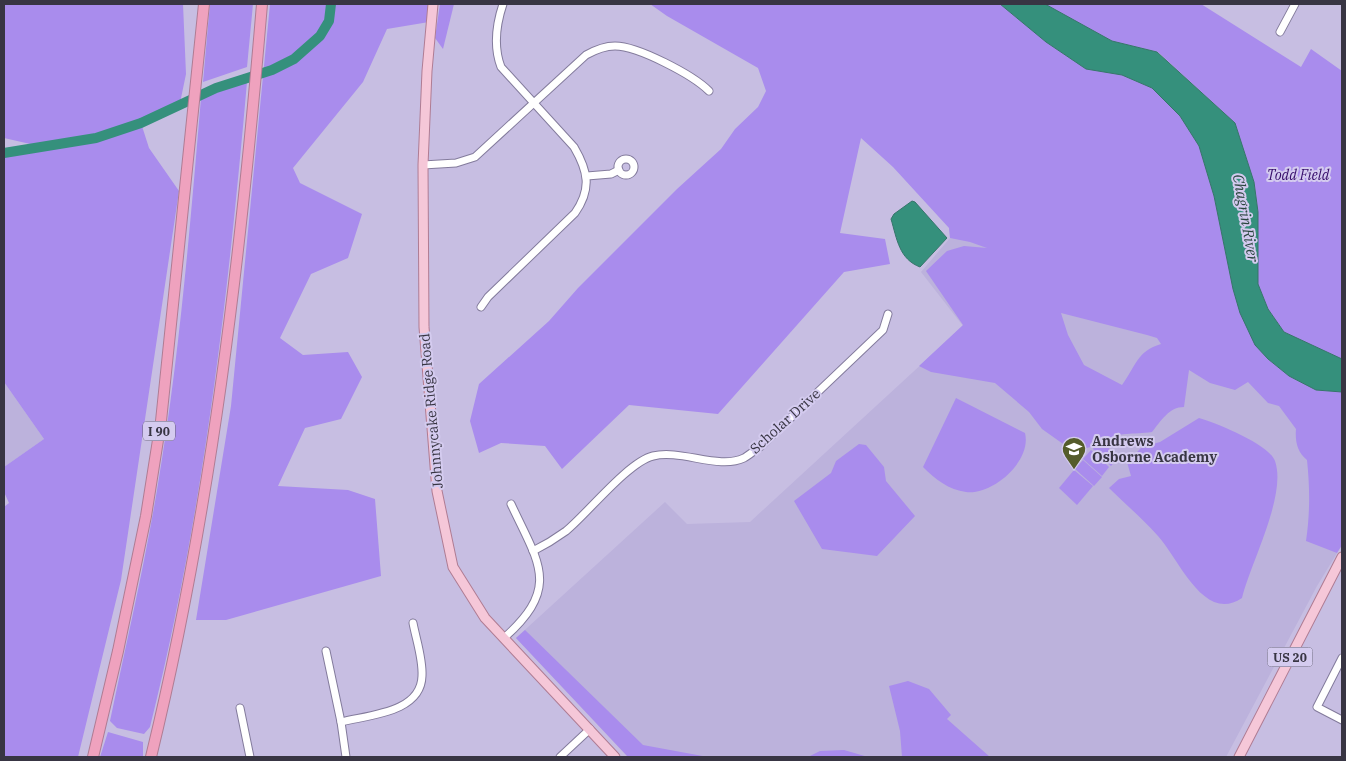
<svg xmlns="http://www.w3.org/2000/svg" width="1346" height="761" viewBox="0 0 1346 761" font-family="'IBM Plex Serif',serif">
<rect width="100%" height="100%" fill="#c7bee2"/>
<g fill="#bcb2dc">
<path d="M948 216 1051 247 1342 439V545L1317 586 1226 757H628L516 638 665 502 687 524 750 522 963 326 921 272 950 238Z"/>
<path d="M4 382 44 439 4 467Z"/>
</g>
<g fill="#a98ced" fill-rule="evenodd">
<path d="M4 4H183L186 74 180 103 141 123 149 148 179 191 121 580 78 757H4V507L9 503 4 492V467L44 439 4 382V153L39 146 4 138Z"/>
<path d="M210 4H253L247 67 203 82Z"/>
<path d="M270 4H429V22L387 29 363 82 293 168 300 183 362 214 348 258 311 274 280 338 303 355 348 352 362 377 341 419 305 428 278 486 348 490 375 499 381 576 226 620H196L231 406Z"/>
<path d="M440 4H454L443 49 435 38Z"/>
<path d="M650 4H1000L1046 42 1086 69 1122 75 1152 88 1180 116 1199 146 1214 196 1233 289 1268 359 1289 376 1316 390 1342 392V545L1337 553 1306 541C1310 514 1310 488 1307 460 1297 452 1295 441 1296 429L1279 406 1268 403 1248 382 1235 390 1210 383 1189 370 1184 407C1169 407 1161 421 1152 432 1133 435 1119 431 1102 442L1119 457 1111 466 1093 449 1095 446 1073 451 1042 429 1029 412 995 383 931 372 919 366 963 325 926 271 947 251 964 246 987 248 970 242 950 238 949 228 893 167 861 138 840 233 885 239 890 264 844 272 718 414 629 405 562 469 545 446 501 443 479 453 470 421 479 384 549 321 578 288 677 189 721 149 735 129 758 107 766 91 758 68 667 16ZM1061 313 1147 335 1157 338 1161 344C1137 351 1136 366 1122 385L1084 365 1068 335Z"/>
<path d="M1045 4H1201L1301 67 1311 49 1342 71V359L1284 332 1268 309 1258 284V212L1254 182 1235 123 1158 52 1112 41Z"/>
<path d="M247 82C228 299 203 515 150 727L144 734 117 728 110 721C126 644 144 568 157 490 179 360 190 229 201 98Z"/>
<path d="M956 398 1025 433C1032 461 993 495 966 492 949 490 935 479 923 467Z"/>
<path d="M1199 418C1216 423 1269 444 1275 461 1287 495 1251 562 1242 598 1204 624 1179 559 1158 536 1143 519 1125 504 1109 488L1119 479 1131 476 1127 462 1142 447 1160 442Z"/>
<path d="M859 444 866 445 884 467 886 481 915 516 877 556 822 549 794 501 831 473 836 461Z"/>
<path d="M1091 450 1109 467 1102 476 1083 459Z"/>
<path d="M1083 460 1102 477 1094 486 1075 469Z"/>
<path d="M1074 470 1093 486 1077 505 1059 488Z"/>
<path d="M525 630 643 745 708 757H628L516 638Z"/>
<path d="M908 681 929 689 951 715 947 719 990 757H902L900 731 889 686Z"/>
<path d="M108 732 143 742V757H100Z"/>
<path d="M844 750 868 757H808L820 751Z"/>
</g>
<g fill="#35907c" stroke="#36756b">
<path d="M1000 4H1045L1112 41 1157 52 1235 123 1254 182 1258 212V284L1268 309 1284 332 1342 359V392L1316 390 1289 376 1268 359 1255 345 1240 313 1233 289 1214 196 1199 146 1180 116 1152 88 1122 75 1086 69 1046 42Z"/>
<path d="M912 201 915 202 947 238 920 267C899 259 897 239 891 219L894 214Z"/>
</g>
<g fill="none" stroke-linecap="round" stroke-linejoin="round">
<path stroke="#35907c" stroke-width="10" d="M4 153 96 138 141 123 216 88 272 70 294 59 320 36 329 21 331 4"/>
<g stroke="#837b9c" stroke-width="9">
<g id="minor">
<path d="M1280 32 1295 4"/>
<circle cx="626" cy="167" r="8"/>
<path d="M423 165 456 163 475 157 586 55C595 50 604 46 615 46 638 46 693 75 709 91"/>
<path d="M587 176 611 174 619 170"/>
<path d="M481 307 488 297 575 213C592 189 588 171 574 147L501 67C493 46 496 25 503 4"/>
<path d="M533 551C545 545 555 539 566 531 587 514 628 462 653 456 681 449 719 470 744 458 749 455 755 450 760 447L883 330 888 314"/>
<path d="M504 638C561 587 539 564 511 504"/>
<path d="M326 651 341 722 346 757"/>
<path d="M1342 658 1317 707 1342 720"/>
<path d="M240 708 250 757"/>
<path d="M341 722C368 715 421 713 422 676 423 659 416 639 413 623"/>
<path d="M560 757 590 729"/>
</g>
</g>
<g stroke="#af7c93" stroke-width="11">
<g id="major">
<path d="M433 4 427 71 423 165 424 327 437 491 453 567 485 618 615 757"/>
<path d="M1239 757 1342 557"/>
</g>
</g>
<g stroke="#af7c93" stroke-width="12">
<g id="highway">
<path d="M93 757 118 651 146 516 161 421 204 4"/>
<path d="M151 757C211 510 241 257 262 4"/>
</g>
</g>
<use href="#minor" stroke="#fff" stroke-width="7"/>
<use href="#major" stroke="#f5c7d8" stroke-width="9"/>
<use href="#highway" stroke="#efa2be" stroke-width="10"/>
</g>
<defs>
<g id="school-pin" transform="scale(1.25)"><path d="M0 17L-7.5 6A9.5 9.5 0 1 1 7.5 6Z" fill="#555c2b" stroke="#d4cbef"/><path d="M0-5L7-2L0 1L-7-2ZM-4 1L0 2.5L4 1V4Q0 6-4 4Z" fill="#fff"/></g>
</defs>
<g fill-rule="evenodd">
<use href="#school-pin" x="1074" y="449"/>
</g>
<g text-anchor="middle" dominant-baseline="central" stroke-width="4" stroke-linejoin="round" paint-order="stroke">
<g fill="#d4cbef" stroke="#676277" stroke-width="1">
<rect x="143" y="421.5" width="32" height="19" rx="4"/>
<rect x="1267.5" y="647.5" width="45" height="19" rx="4"/>
</g>
<g font-size="12" font-weight="bold" fill="#383543">
<text x="159" y="431">I 90</text>
<text x="1290" y="657">US 20</text>
</g>
<g font-size="14" font-style="italic" fill="#360c6a" stroke="#d4cbef">
<text x="1298" y="175">Todd Field</text>
</g>
<g font-size="14" fill="#383543" stroke="#d4cbef">
<text transform="translate(431 411) rotate(-95)">Johnnycake Ridge Road</text>
<text transform="translate(785 421) rotate(-42)">Scholar Drive</text>
</g>
<g font-size="14" font-weight="bold" fill="#383543" stroke="#d4cbef" text-anchor="start">
<text x="1092" y="441">Andrews<tspan x="1092" dy="16">Osborne Academy</tspan></text>
</g>
<g font-size="15" font-style="italic" fill="#2a463f" stroke="#d4cbef">
<text transform="translate(1246 218) rotate(80)">Chagrin River</text>
</g>
</g>
<rect width="1346" height="761" fill="none" stroke="#383543" stroke-width="10"/>
</svg>
